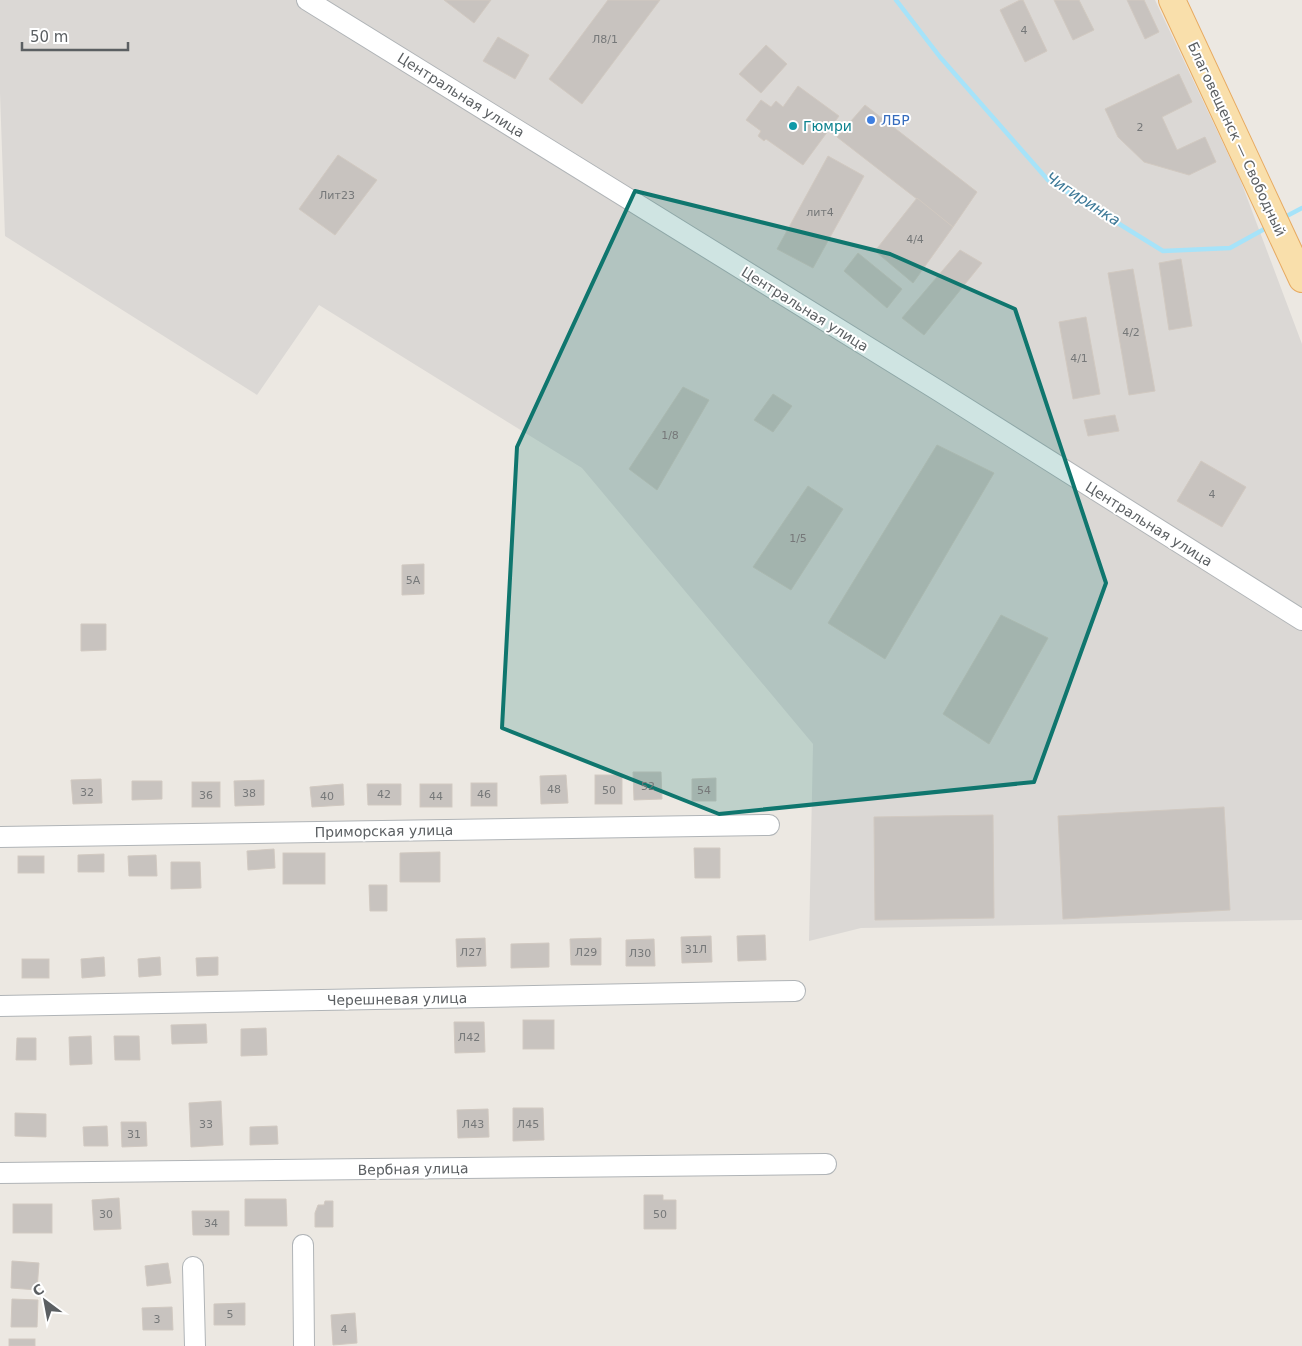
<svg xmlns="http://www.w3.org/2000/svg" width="1302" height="1346" viewBox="0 0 1302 1346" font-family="'DejaVu Sans',sans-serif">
<rect width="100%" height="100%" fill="#ece8e2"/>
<path fill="#dbd8d5" d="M0 0H1155L1240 179 1302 344V920L861 928 809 941 813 744 582 468 319 305 257 395 5 236 0 93Z"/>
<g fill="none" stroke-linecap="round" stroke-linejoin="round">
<g stroke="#a6e3f9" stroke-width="4.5">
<path d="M896 0 940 57 1048 180 1163 251 1230 248 1268 227"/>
<path d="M1283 218 1302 208"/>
</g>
</g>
<g fill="#c8c3bf" stroke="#d1c9c1">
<path d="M444 0H491L474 23Z"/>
<path d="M608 0H660L582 104 549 79Z"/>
<path d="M1020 0H1023L1047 51 1025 62 1000 10Z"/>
<path d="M1054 0H1079L1094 30 1073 40Z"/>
<path d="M1127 0H1144L1159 32 1145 39Z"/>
<path d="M498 37 529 55 515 79 483 61Z"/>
<path d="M766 45 787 64 761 93 739 74Z"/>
<path d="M1179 74 1192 102 1162 117 1177 150 1205 137 1216 162 1189 175 1144 162 1118 137 1105 109Z"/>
<path d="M798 86 839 116 803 165 766 139 764 141 758 136 761 131 746 120 761 100 771 107 776 101 783 107Z"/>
<path d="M865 105 977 192 953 227 837 137Z"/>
<path d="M338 155 377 180 335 235 299 209Z"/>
<path d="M828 156 864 176 813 268 777 249Z"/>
<path d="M917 198 953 227 913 283 875 251Z"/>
<path d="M960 250 982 263 924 335 902 318Z"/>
<path d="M858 253 902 289 887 308 844 271Z"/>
<path d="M1181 259 1192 326 1169 330 1159 263Z"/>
<path d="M1133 269 1155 391 1129 395 1108 273Z"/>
<path d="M1086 317 1100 394 1073 399 1059 322Z"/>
<path d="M683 387 709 400 657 490 629 469Z"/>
<path d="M773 394 792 406 773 432 754 420Z"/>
<path d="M1115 415 1119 431 1088 436 1084 420Z"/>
<path d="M937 445 994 473 885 659 828 623Z"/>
<path d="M1201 461 1246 487 1222 527 1177 501Z"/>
<path d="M808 486 843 509 791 590 753 567Z"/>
<path d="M424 564V594L402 595V565Z"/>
<path d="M1001 615 1048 638 989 744 943 714Z"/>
<path d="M81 624H106V650L81 651Z"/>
<path d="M633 772H661L662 799 634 800Z"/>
<path d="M566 775 568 803 541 804 540 776Z"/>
<rect x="595" y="775" width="27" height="29"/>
<path d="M716 778V801H692V779Z"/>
<path d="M101 779 102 803 73 804 71 780Z"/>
<path d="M264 780V805L235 806 234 781Z"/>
<path d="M132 781H162V799L132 800Z"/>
<rect x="192" y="782" width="28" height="25"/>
<rect x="471" y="783" width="26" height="23"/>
<path d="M343 784 344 805 312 807 310 787Z"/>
<path d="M367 784H401V805H368Z"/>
<rect x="420" y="784" width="32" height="23"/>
<path d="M1224 807 1230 910 1063 919 1058 816Z"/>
<path d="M993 815 994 918 875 920 874 817Z"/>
<path d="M694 848H720V878H695Z"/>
<path d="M274 849 275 868 248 870 247 851Z"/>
<path d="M440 852V882H400V853Z"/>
<rect x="283" y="853" width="42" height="31"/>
<path d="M104 854V872H78V855Z"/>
<path d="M156 855 157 876H129L128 856Z"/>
<rect x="18" y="856" width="26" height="17"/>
<path d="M171 862H200L201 888 171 889Z"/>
<path d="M369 885H387V911H370Z"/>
<path d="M765 935 766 960 738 961 737 936Z"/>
<path d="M711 936 712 962 682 963 681 937Z"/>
<path d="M485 938 486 966 457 967 456 939Z"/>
<path d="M601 938V965H571L570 939Z"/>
<path d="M654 939 655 966H626V940Z"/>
<path d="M549 943V967L511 968V944Z"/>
<path d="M104 957 105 976 82 978 81 959Z"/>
<path d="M160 957 161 975 139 977 138 959Z"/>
<path d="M218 957V975L197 976 196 958Z"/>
<rect x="22" y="959" width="27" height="19"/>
<rect x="523" y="1020" width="31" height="29"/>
<path d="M454 1022H484L485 1052 455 1053Z"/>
<path d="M206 1024 207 1043 172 1044 171 1025Z"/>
<path d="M266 1028 267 1055 241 1056V1029Z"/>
<path d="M91 1036 92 1064 70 1065 69 1037Z"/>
<path d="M114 1036H139L140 1060H115Z"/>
<path d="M17 1038H36V1060H16Z"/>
<path d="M221 1101 223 1145 191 1147 189 1103Z"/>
<path d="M513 1108H543L544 1140 513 1141Z"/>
<path d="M488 1109 489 1137 458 1138 457 1110Z"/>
<path d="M15 1113 46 1114V1137L15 1136Z"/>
<path d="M121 1122H146L147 1146 122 1147Z"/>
<path d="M107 1126 108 1146H84L83 1127Z"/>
<path d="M277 1126 278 1144 250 1145V1127Z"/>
<path d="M644 1195H663V1200H676V1229H644Z"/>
<path d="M119 1198 121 1229 94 1230 92 1200Z"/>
<path d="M245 1199H286L287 1226H245Z"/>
<path d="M325 1201H333V1227H315V1213L318 1205H324Z"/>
<rect x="13" y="1204" width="39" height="29"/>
<path d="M192 1211H229V1235H193Z"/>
<path d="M12 1261 39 1263 37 1290 11 1288Z"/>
<path d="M168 1263 171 1283 147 1286 145 1266Z"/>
<path d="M12 1299 38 1300 37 1327H11Z"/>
<path d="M245 1303V1325H214V1304Z"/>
<path d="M172 1307 173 1330H143L142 1308Z"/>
<path d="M355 1313 357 1343 333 1345 331 1315Z"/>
<rect x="9" y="1339" width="26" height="7"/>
</g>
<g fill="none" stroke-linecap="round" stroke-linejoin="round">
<g stroke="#b0b4b7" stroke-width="22">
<g id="minor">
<path d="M307 0 939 391 1302 620"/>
<path d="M0 837 769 825"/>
<path d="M0 1006 795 991"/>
<path d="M0 1173 826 1164"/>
<path d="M303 1245 304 1346"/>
<path d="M193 1267 195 1346"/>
</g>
</g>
<g stroke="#e7aa61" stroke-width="28">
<path id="major" d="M1172 0 1302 279"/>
</g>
<use href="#minor" stroke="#fff" stroke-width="20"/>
<use href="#major" stroke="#f9dfab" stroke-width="26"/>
</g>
<path fill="#0f766e" fill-opacity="0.2" stroke="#0f766e" stroke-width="4" stroke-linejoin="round" d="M635 191 890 254 1015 309 1106 583 1034 782 719 814 502 728 517 447Z"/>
<circle fill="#3f7fe0" stroke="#fff" stroke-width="2" cx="871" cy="120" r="5"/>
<circle fill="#0f9aa8" stroke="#fff" stroke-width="2" cx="793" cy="126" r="5"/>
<g text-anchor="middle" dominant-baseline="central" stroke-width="4" stroke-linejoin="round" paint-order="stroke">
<g font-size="11" fill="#767879">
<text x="1024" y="30">4</text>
<text x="605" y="39">Л8/1</text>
<text x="1140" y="127">2</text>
<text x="337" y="195">Лит23</text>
<text x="820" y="212">лит4</text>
<text x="915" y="239">4/4</text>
<text x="1131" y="332">4/2</text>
<text x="1079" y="358">4/1</text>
<text x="670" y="435">1/8</text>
<text x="1212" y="494">4</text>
<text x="798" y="538">1/5</text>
<text x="413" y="580">5А</text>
<text x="648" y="786">52</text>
<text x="554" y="789">48</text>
<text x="609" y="790">50</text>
<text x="704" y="790">54</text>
<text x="87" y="792">32</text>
<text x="249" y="793">38</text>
<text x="384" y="794">42</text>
<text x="484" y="794">46</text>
<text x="206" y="795">36</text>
<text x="327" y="796">40</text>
<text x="436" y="796">44</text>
<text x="696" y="949">31Л</text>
<text x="471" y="952">Л27</text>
<text x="586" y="952">Л29</text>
<text x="640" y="953">Л30</text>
<text x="469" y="1037">Л42</text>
<text x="206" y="1124">33</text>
<text x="473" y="1124">Л43</text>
<text x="528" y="1124">Л45</text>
<text x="134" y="1134">31</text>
<text x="106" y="1214">30</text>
<text x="660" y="1214">50</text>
<text x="211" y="1223">34</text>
<text x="230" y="1314">5</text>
<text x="157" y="1319">3</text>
<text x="344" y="1329">4</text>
</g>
<g font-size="14" fill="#5b5f62" stroke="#fff">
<text transform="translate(461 95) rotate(32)">Центральная улица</text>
<text transform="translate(1237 139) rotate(65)">Благовещенск — Свободный</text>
<text transform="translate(805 309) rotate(32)">Центральная улица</text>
<text transform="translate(1149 524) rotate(32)">Центральная улица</text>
<text transform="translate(384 831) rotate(-1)">Приморская улица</text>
<text transform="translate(397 999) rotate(-1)">Черешневая улица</text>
<text transform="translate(413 1169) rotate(-1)">Вербная улица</text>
</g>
<g font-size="14" fill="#366cbe" stroke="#fff" text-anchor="start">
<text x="881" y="120">ЛБР</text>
</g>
<g font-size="14" fill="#0d838f" stroke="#fff" text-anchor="start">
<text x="803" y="126">Гюмри</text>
</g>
<g font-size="15" font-style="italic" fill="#3f7a98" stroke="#fff">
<text transform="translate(1083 199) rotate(33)">Чигиринка</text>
</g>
</g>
<g transform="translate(45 1301) rotate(328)" stroke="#ffffff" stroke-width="4" paint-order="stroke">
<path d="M0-4L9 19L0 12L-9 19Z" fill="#5b5f62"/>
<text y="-8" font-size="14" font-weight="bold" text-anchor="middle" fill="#5b5f62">С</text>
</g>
<path d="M22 42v8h106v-8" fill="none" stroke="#5b5f62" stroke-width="2.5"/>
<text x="30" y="42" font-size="15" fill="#5b5f62" stroke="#ffffff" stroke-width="4" paint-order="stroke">50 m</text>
</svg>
